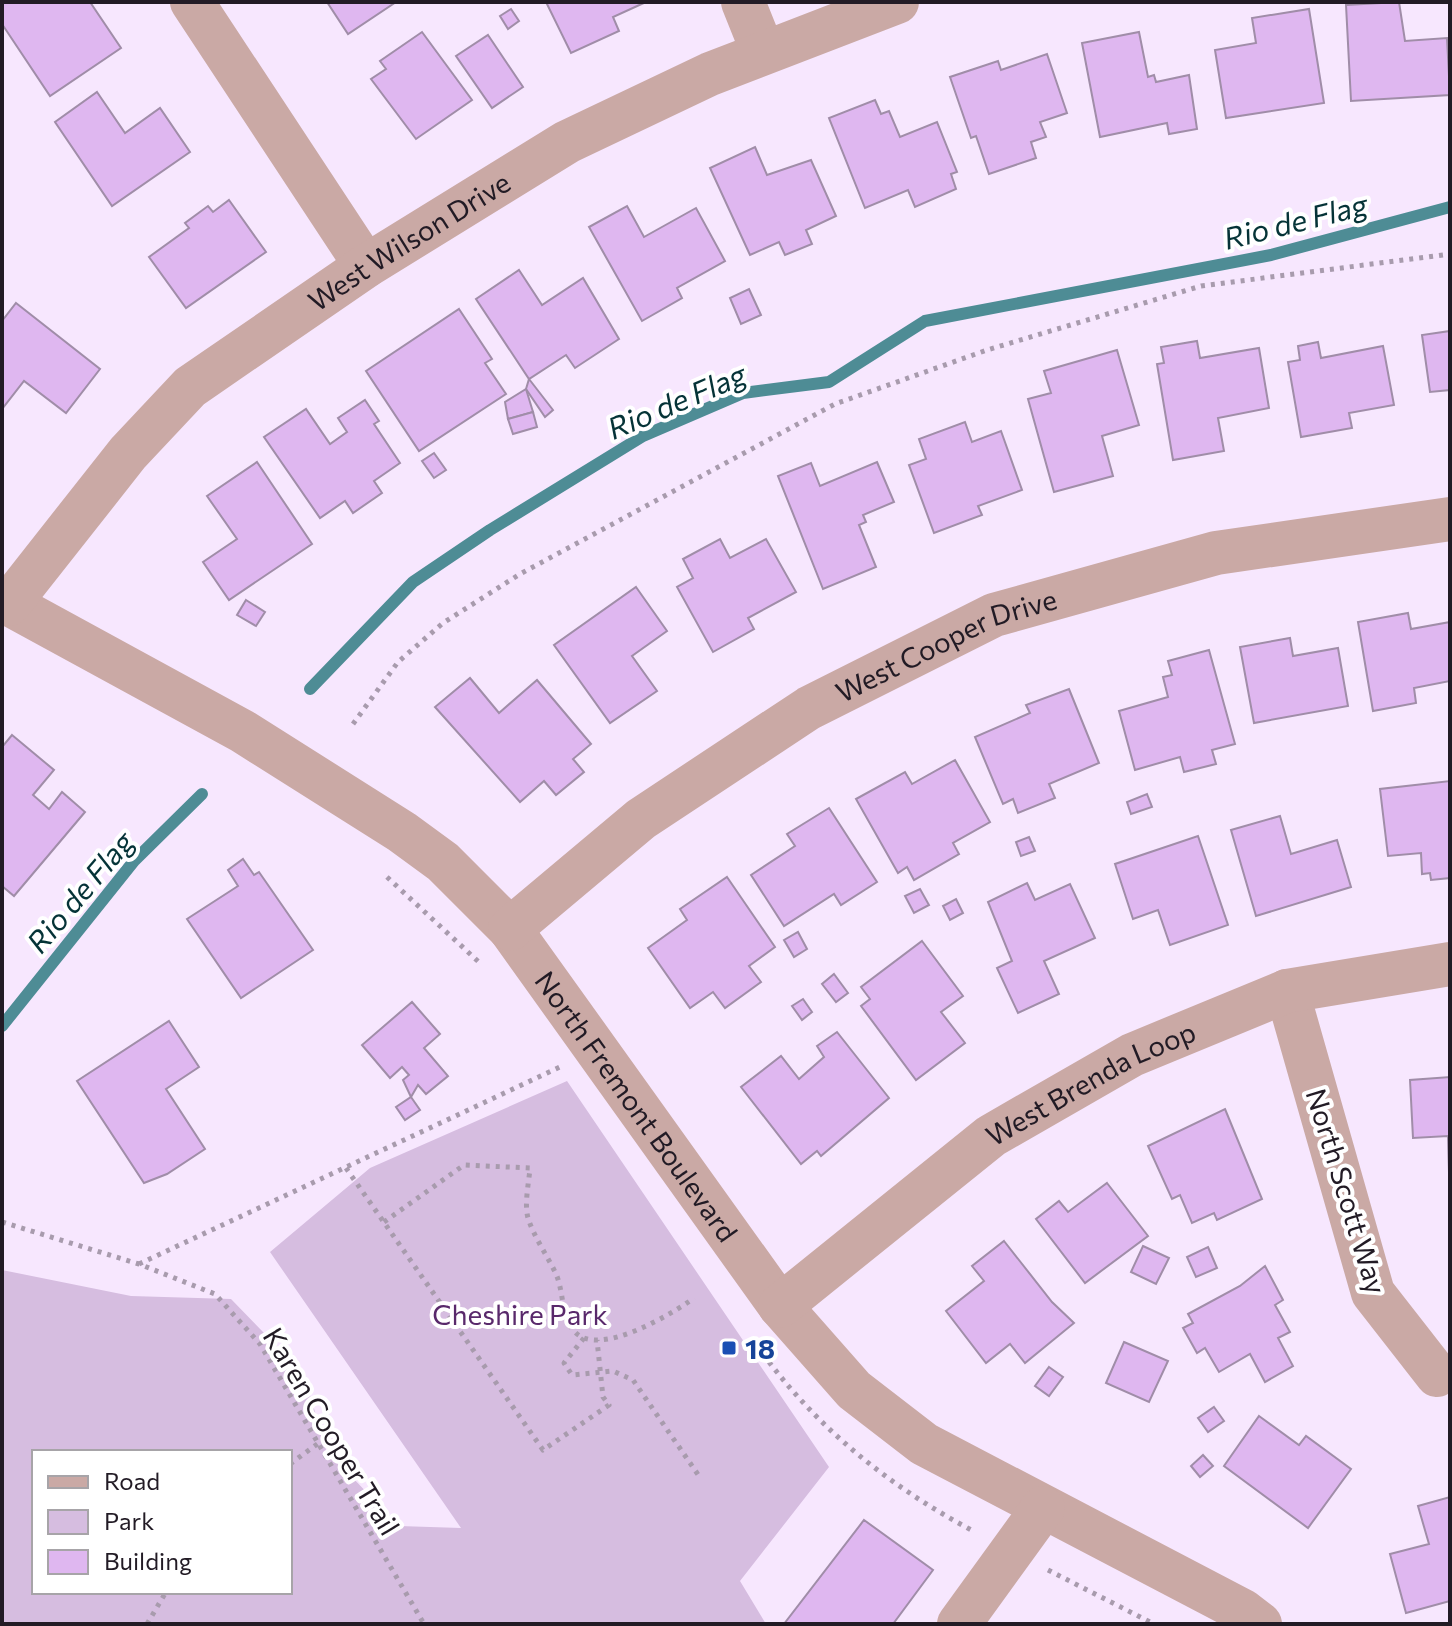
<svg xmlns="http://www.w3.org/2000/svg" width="1452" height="1626" viewBox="0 0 1452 1626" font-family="Commissioner,sans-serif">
<rect width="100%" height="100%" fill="#f7e7fe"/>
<path fill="#d6bde0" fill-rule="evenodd" d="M567 1081 829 1467 740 1581 766 1624H2V1270L131 1296 231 1299 304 1374 326 1450 399 1526 461 1528 270 1252 370 1168ZM34 1452H290V1592H34Z"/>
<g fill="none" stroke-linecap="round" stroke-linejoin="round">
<g stroke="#4e8c95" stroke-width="12">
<path d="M310 689 413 582 490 530 643 436 743 393 829 382 925 321 1271 255 1450 207"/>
<path d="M2 1026 134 861 202 794"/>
</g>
</g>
<g fill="#dfb7f0" stroke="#a08da8" stroke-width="2">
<path d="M2 2H90L121 48 50 96 2 24Z"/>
<path d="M327 2H396L348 34Z"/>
<path d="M546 2H646L613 17 619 31 571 53Z"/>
<path d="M1399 2 1405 41 1447 38 1450 95 1351 101 1346 5Z"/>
<path d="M511 9 519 21 508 29 500 16Z"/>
<path d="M1309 9 1324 103 1226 118 1215 50 1256 43 1252 18Z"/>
<path d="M422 32 472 100 416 139 371 79 386 69 380 61Z"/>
<path d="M1139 32 1148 77 1154 75 1156 82 1189 75 1197 129 1169 134 1167 123 1100 137 1082 43Z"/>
<path d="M488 35 523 87 492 108 456 56Z"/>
<path d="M1047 54 1067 113 1040 122 1046 137 1031 142 1036 158 989 174 976 136 971 138 950 77 998 61 1001 70Z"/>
<path d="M97 92 125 133 160 108 190 152 112 206 55 122Z"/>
<path d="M875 100 881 114 889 111 900 137 937 122 957 172 951 174 956 189 915 207 908 190 865 208 829 118Z"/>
<path d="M755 147 767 175 811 160 836 216 806 230 812 244 785 255 779 242 750 255 710 168Z"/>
<path d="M229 200 266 252 186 308 149 257 189 228 185 223 208 206 213 212Z"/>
<path d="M627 206 644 237 696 208 725 261 677 288 682 298 642 321 589 227Z"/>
<path d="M519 270 542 305 583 278 619 339 575 368 566 355 529 379 476 299Z"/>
<path d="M749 289 761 315 741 324 730 298Z"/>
<path d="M16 303 100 369 66 413 24 381 2 409V321Z"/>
<path d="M459 309 492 359 485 363 506 394 419 451 366 371Z"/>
<path d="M1450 331V390L1430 392 1422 335Z"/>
<path d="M1197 341 1200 358 1259 348 1269 408 1218 418 1224 451 1173 460 1157 364 1164 363 1161 347Z"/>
<path d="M1318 342 1321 358 1383 346 1394 405 1349 413 1352 428 1301 437 1288 362 1300 360 1298 346Z"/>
<path d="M1117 350 1139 425 1102 436 1113 476 1054 492 1028 399 1051 393 1044 371Z"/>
<path d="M529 379 553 410 545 417 526 389Z"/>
<path d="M526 389 533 412 508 419 505 402Z"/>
<path d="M365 400 379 421 374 424 400 463 374 481 382 493 353 513 345 501 320 518 264 437 306 409 330 444 347 432 338 418Z"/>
<path d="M533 412 537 427 513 434 508 419Z"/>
<path d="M965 422 972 442 1001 431 1022 490 978 506 982 515 934 533 909 465 926 459 919 439Z"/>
<path d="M434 453 446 470 434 478 422 461Z"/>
<path d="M257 462 312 544 229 600 203 562 237 539 207 496Z"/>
<path d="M877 462 894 502 863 515 866 522 859 525 876 567 823 589 778 476 811 463 820 486Z"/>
<path d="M720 539 730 558 766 539 796 592 748 618 754 629 713 652 677 587 693 578 683 559Z"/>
<path d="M636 587 667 631 632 656 657 691 610 723 554 645Z"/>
<path d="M246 600 265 612 256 626 237 615Z"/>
<path d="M1408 613 1411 629 1450 622V681L1414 688 1416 703 1373 711 1358 622Z"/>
<path d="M1290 638 1293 656 1338 648 1348 706 1254 723 1240 647Z"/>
<path d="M1209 650 1235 744 1212 750 1216 764 1184 772 1180 757 1135 770 1119 711 1168 697 1163 677 1172 675 1168 661Z"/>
<path d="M470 678 499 713 537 680 591 744 573 759 584 772 556 795 544 781 520 802 435 707Z"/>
<path d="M1069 689 1099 763 1049 784 1055 798 1018 813 1013 799 1003 804 975 737 1030 713 1026 705Z"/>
<path d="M12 735 54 770 33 795 49 809 62 792 85 812 14 896 2 886V747Z"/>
<path d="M955 760 990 822 953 843 959 854 914 880 907 867 898 873 856 799 905 772 912 784Z"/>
<path d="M1450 781V878L1431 880 1430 873 1422 874 1421 853 1388 856 1380 789Z"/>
<path d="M1147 794 1152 807 1131 814 1127 802Z"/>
<path d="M829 808 877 882 841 905 834 894 784 926 751 875 795 846 787 834Z"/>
<path d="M1280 816 1291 854 1337 840 1351 887 1256 916 1231 830Z"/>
<path d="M1198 836 1228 925 1170 945 1158 910 1133 919 1115 864Z"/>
<path d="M1029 837 1035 851 1021 856 1016 842Z"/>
<path d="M243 859 254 875 259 872 313 950 241 998 187 919 238 886 228 870Z"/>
<path d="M727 877 775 947 749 966 761 982 725 1008 713 992 690 1008 648 948 687 920 680 909Z"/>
<path d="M1027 883 1035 900 1070 884 1095 938 1044 961 1059 994 1018 1013 997 968 1012 961 988 902Z"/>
<path d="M920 889 929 905 914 913 905 896Z"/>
<path d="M956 899 963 913 950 920 943 906Z"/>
<path d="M798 932 807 949 794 957 784 940Z"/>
<path d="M922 941 963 996 941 1012 965 1043 916 1080 861 1006 870 999 861 987Z"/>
<path d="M834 974 848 993 836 1002 822 984Z"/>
<path d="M803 999 812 1012 802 1020 792 1006Z"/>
<path d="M412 1002 440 1034 424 1048 448 1076 426 1094 418 1085 411 1097 403 1080 409 1075 402 1067 390 1078 362 1045Z"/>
<path d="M169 1021 199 1067 166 1089 205 1149 167 1174 144 1183 77 1081Z"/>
<path d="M837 1032 889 1098 821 1156 817 1151 801 1164 741 1087 781 1056 799 1079 824 1057 817 1046Z"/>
<path d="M1450 1077V1172H1449L1448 1136 1413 1138 1410 1080Z"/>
<path d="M411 1097 420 1110 405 1120 396 1107Z"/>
<path d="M1225 1109 1262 1199 1217 1220 1214 1213 1192 1223 1180 1195 1172 1199 1148 1146Z"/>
<path d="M1107 1183 1148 1236 1085 1283 1036 1219 1059 1201 1068 1212Z"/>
<path d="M1004 1241 1052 1302 1074 1323 1025 1363 1010 1344 986 1363 946 1311 984 1281 972 1266Z"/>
<path d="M1143 1246 1169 1258 1156 1284 1131 1272Z"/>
<path d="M1208 1247 1217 1268 1196 1277 1187 1257Z"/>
<path d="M1265 1266 1283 1300 1275 1305 1290 1332 1278 1338 1293 1366 1265 1382 1250 1354 1219 1372 1205 1348 1197 1353 1183 1328 1193 1323 1188 1314 1240 1286Z"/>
<path d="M1124 1342 1168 1361 1149 1402 1106 1383Z"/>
<path d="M1049 1367 1063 1377 1049 1396 1035 1386Z"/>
<path d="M1214 1407 1224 1421 1208 1432 1198 1418Z"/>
<path d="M1259 1416 1299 1445 1306 1436 1351 1469 1308 1528 1224 1466Z"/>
<path d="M1203 1455 1213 1466 1200 1477 1191 1466Z"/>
<path d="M1450 1497V1601L1406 1613 1390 1554 1429 1544 1418 1506Z"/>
<path d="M864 1520 933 1570 893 1624H784Z"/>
</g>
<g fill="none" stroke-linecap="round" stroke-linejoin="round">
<g stroke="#a89bad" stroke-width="5" stroke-dasharray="4 6" stroke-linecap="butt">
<path d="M353 724 398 662 443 623 520 574 835 404 987 350 1201 286 1450 254"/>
<path d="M387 877 482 965"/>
<path d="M346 1168 543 1450 609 1405 603 1397 597 1340"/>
<path d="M2 1222 139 1264 215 1294 260 1344 424 1624"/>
<path d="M384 1222 464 1165 530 1168C529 1182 524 1204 528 1218 534 1237 547 1255 556 1274 564 1292 561 1318 575 1332 599 1358 672 1314 694 1298"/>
<path d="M139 1264 560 1067"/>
<path d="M584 1338 564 1363 572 1375 613 1371 633 1380 699 1476"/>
<path d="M769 1362C825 1435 894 1489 975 1532"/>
<path d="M290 1464 320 1442"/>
<path d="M1048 1570 1154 1624"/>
<path d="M147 1624 166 1592"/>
</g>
<g stroke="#caa9a5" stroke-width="44">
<path d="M192 2 366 266"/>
<path d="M743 2 763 52"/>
<path id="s1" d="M2 600 242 731 402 832 443 862 510 929 780 1306 854 1390 924 1444 1243 1611 1260 1624"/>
<path id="s2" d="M9 604 128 453 190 387 366 266 567 142 710 74 897 2"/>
<path id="s3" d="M510 929 641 819 809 708 994 615 1216 553 1450 519"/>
<path d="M1287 991 1373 1293 1437 1375"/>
<path id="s4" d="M780 1306 991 1136 1132 1055 1287 991 1450 964"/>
<path d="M959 1624 1043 1508"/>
</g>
</g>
<rect fill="#1a4fb4" stroke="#fff" stroke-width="3" x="721" y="1340" width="16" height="16" rx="4"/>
<g text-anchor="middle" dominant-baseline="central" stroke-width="8" stroke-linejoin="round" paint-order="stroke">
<g font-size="28" fill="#221b25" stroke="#fff">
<text stroke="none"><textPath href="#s2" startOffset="546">West Wilson Drive</textPath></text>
<text stroke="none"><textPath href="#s3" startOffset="524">West Cooper Drive</textPath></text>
<text stroke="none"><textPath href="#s4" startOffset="384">West Brenda Loop</textPath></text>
<text stroke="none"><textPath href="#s1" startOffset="826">North Fremont Boulevard</textPath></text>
<text transform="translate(1347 1191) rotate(73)">North Scott Way</text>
<text transform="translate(332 1431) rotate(59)">Karen Cooper Trail</text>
</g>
<g font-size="28" fill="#59296b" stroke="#fff">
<text x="520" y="1314">Cheshire Park</text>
</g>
<g font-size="28" font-weight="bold" fill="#164399" stroke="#fff" text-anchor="start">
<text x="745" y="1348">18</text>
</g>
<g font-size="30" font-style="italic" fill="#053337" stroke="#fff">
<text transform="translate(1295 220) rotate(-14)">Rio de Flag</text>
<text transform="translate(676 400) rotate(-23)">Rio de Flag</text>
<text transform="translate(79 891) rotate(-50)">Rio de Flag</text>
</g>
</g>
<rect width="1452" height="1626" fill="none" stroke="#221b25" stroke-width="8"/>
<rect x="32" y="1450" width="260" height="144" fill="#ffffff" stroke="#a7a4a8" stroke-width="2"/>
<rect x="48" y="1476" width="40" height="12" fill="#caa9a5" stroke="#a7a4a8" stroke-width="2"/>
<text x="104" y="1490" font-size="24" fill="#221b25">Road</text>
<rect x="48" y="1510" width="40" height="24" fill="#d6bde0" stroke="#a7a4a8" stroke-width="2"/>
<text x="104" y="1530" font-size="24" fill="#221b25">Park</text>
<rect x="48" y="1550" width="40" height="24" fill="#dfb7f0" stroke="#a7a4a8" stroke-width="2"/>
<text x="104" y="1570" font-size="24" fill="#221b25">Building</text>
</svg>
